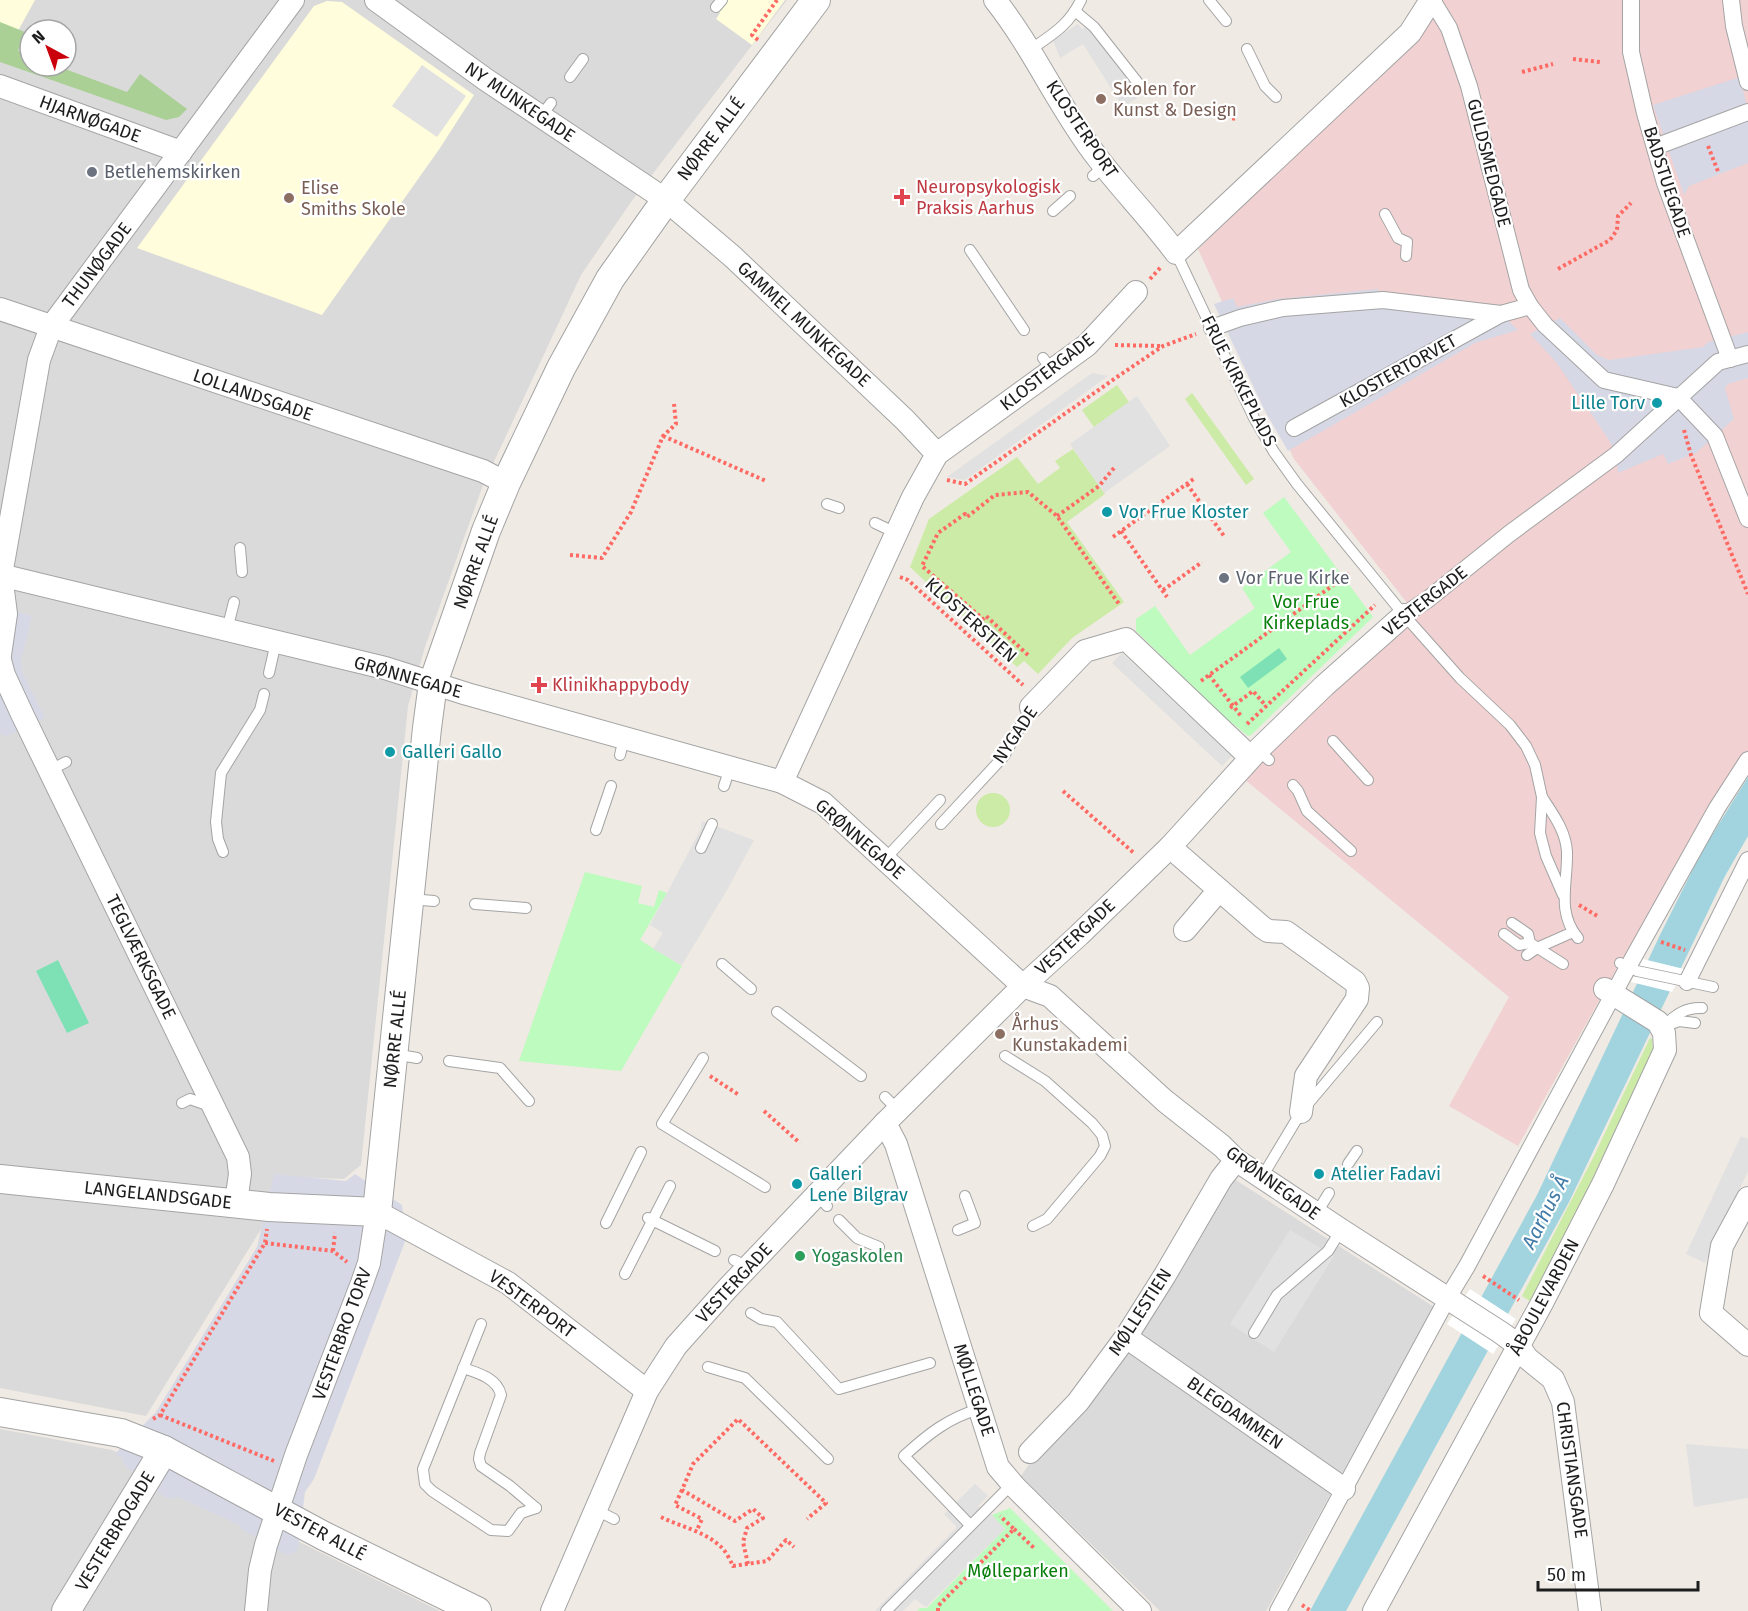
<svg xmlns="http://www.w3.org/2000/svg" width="1748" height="1611" viewBox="0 0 1748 1611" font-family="'Fira Sans',sans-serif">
<rect width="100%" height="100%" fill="#efeae3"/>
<g fill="#dbdada" fill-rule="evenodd">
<path d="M0 0H787L631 202 581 275 483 485 425 647 408 706 361 1165 344 1179 293 1177 146 1416 0 1388ZM30 30H66V66H30Z"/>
<path d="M1220 1170 1434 1307 1266 1611H1160L1021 1476 1152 1286Z"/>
<path d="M0 1429 112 1450 440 1611H0Z"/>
</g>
<path fill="#f1d1d1" d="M1438 0H1748V752L1625 954 1518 1146 1449 1106 1509 997 1244 779 1295 723 1415 613 1294 459 1198 249 1418 37Z"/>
<g fill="#fffddb">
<path d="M0 0H35L2 60 0 59Z"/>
<path d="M716 0H785L752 45 716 19 720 13 711 8Z"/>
<path d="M327 1 342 2 474 95 440 148 322 315 137 248 314 6Z"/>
</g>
<g fill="#cceba6">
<path d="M1117 385 1129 402 1094 427 1082 410Z"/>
<path d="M1192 393 1254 479 1246 485 1185 399Z"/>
<path d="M1073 449 1105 494 1067 522 1124 602 1072 638 1038 674 1024 661 1017 667 910 567 929 519 1017 457 1038 484 1060 468 1055 461Z"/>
<circle cx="993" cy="810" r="17"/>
<path d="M1650 1038 1652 1039 1653 1050 1580 1205 1530 1301 1522 1296 1594 1156Z"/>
</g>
<path fill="#aad096" d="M0 22 25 32 18 51 30 56V66H57L127 92 140 74 187 109 179 117 166 120 0 62Z"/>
<g fill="#bdfbbe">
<path d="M1284 497 1373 617 1251 735 1248 736 1221 714 1136 631V619L1155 606 1190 655 1255 608 1242 588 1291 552 1263 513Z"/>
<path d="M585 872 642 886 638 903 654 907 659 890 667 893 640 940 682 966 621 1071 519 1061Z"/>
<path d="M1010 1508 1113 1611H917L920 1608H927L1005 1529 992 1515Z"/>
</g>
<g fill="#7de1b5">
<path d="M1279 648 1287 659 1248 688 1240 677Z"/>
<path d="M58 960 89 1023 67 1033 36 971Z"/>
</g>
<g fill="#e1e1e1">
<path d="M1078 24 1082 29 1089 25 1142 95 1123 107 1083 44 1060 58 1053 40Z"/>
<path d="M422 65 466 96 437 137 392 106Z"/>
<path d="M1092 373 1108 376 965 480 947 477Z"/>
<path d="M1137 396 1170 446 1104 493 1070 444Z"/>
<path d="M1122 653 1232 756 1222 766 1112 663Z"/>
<path d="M702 821 754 840 727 890 682 965 653 949 663 933 650 925 701 829Z"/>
<path d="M1741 1136 1748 1139V1171L1705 1263 1686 1254Z"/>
<path d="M1290 1230 1334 1256 1274 1352 1230 1324Z"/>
<path d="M1686 1444 1748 1449V1498L1694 1507Z"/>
<path d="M975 1484 988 1496 978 1506 992 1515 1005 1529 926 1607 915 1599 903 1611H875L957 1527 944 1514Z"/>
</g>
<g fill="#d7d8e5">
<path d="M1740 77 1748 112V163L1689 186 1684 195 1653 105Z"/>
<path d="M1378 289 1379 292 1492 305 1518 330 1475 343 1288 451 1265 411 1214 304 1233 298 1237 307 1277 299Z"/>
<path d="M1560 318 1597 355 1609 360 1703 347 1708 342 1748 332V378L1728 384 1725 388 1734 419 1696 453 1668 464 1663 454 1618 473 1616 455 1609 440 1556 362 1530 334Z"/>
<path d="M0 607 32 616 21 661 22 672 45 718 6 736 0 734Z"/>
<path d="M274 1174 346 1181 355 1174 402 1205 406 1239 314 1479 305 1492 298 1549 288 1556 243 1530 239 1525 178 1497 167 1499 125 1466 122 1458 115 1454 156 1412 257 1247Z"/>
</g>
<path fill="#a1d4de" d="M1748 777V836L1725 876 1569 1202 1346 1611H1310L1537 1195 1660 935 1702 851Z"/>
<g fill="#fff">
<path d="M1643 959 1684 969 1672 992 1631 982Z"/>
<path d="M1470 1289 1516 1319 1493 1354 1447 1324Z"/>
</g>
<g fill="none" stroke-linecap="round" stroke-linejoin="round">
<g stroke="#a4a4a4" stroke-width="12">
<g id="service">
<path d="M1209 0 1226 21"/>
<path d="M716 7 722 0"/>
<path d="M1075 11 1094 27 1142 88"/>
<path d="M1247 49 1265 86 1276 97"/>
<path d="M1030 50C1053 34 1069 25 1081 0"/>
<path d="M570 77 583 59"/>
<path d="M541 116 551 103"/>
<path d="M1093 176 1104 166"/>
<path d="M1053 211 1070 196"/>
<path d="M1385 214 1398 238 1407 242 1406 256"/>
<path d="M970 250 1024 330"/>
<path d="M1176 253 1254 418 1274 452 1297 484 1404 615 1460 678 1510 725 1526 746 1535 765 1542 797 1540 833 1546 856 1563 895"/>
<path d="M1043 358 1052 370"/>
<path d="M827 504 839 508"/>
<path d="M875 523 896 533"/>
<path d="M240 548 242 572"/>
<path d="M227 630 234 602"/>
<path d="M269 673 276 642"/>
<path d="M1333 741 1368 780"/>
<path d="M1258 750 1269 760"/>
<path d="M620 755 624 738"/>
<path d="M50 770 66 762"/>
<path d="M1293 785 1298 791 1307 811 1351 851"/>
<path d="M724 786 730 768"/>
<path d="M1542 797C1553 814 1566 831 1567 852 1568 883 1556 912 1578 938"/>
<path d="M941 824 1004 756 1031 707"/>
<path d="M596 830 611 786"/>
<path d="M701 848 712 824"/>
<path d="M223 852 218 839 216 822 221 773 260 710 264 694"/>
<path d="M885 859 940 800"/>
<path d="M410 899 434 901"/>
<path d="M475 904 526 908"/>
<path d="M1512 923 1528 934 1530 943"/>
<path d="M1504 934 1519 945 1530 943 1563 964"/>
<path d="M1527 955 1537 948 1573 932"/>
<path d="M1620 963 1637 971 1713 987"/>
<path d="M722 964 751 989"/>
<path d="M777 1012 861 1076"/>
<path d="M1668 1025 1679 1021 1695 1023"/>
<path d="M1662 1027C1675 1016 1684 1007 1702 1008"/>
<path d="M394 1054 417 1058"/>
<path d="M1005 1056 1045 1081 1092 1123 1102 1135 1105 1146 1100 1156 1047 1219 1033 1226"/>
<path d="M703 1058 662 1124 765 1187"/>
<path d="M449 1061 500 1068 529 1101"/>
<path d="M885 1097 898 1110"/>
<path d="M182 1103 190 1099 210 1106"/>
<path d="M1348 1164 1357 1151"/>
<path d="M1262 1177 1301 1112 1377 1022"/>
<path d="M817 1195 827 1206"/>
<path d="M1316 1214 1329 1193"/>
<path d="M648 1218 715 1251"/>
<path d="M839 1220 857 1238 879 1247"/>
<path d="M606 1223 641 1152"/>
<path d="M958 1230 975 1223 965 1196"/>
<path d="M734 1260 748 1267"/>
<path d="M625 1274 670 1186"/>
<path d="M751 1313 761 1319 777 1322 839 1389 930 1363"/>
<path d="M481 1324 423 1469 425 1484 432 1491 491 1530 508 1531 521 1513 536 1508"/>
<path d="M1254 1333 1277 1295 1328 1251 1341 1230"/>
<path d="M708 1367 745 1378 828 1459"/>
<path d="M463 1368C478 1373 497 1378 501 1395L480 1453 479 1459 481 1466 510 1486 536 1508"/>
<path d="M596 1510 614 1519"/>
<path d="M970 1525 904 1456C927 1435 949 1417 980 1409"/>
<path d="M886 1611 1012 1484"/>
</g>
</g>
<g stroke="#a4a4a4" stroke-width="18">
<g id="pedestrian">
<path d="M1432 0 1449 28 1469 86 1521 290 1530 306 1545 325 1604 380 1678 397 1715 436 1748 519"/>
<path d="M1631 0V52L1645 113 1665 183 1730 359"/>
<path d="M1731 0 1734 26 1748 82"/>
<path d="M1655 147 1748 112"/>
<path d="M1501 314 1530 306"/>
<path d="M1212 328 1240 318 1283 308 1383 300 1501 314 1294 428"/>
<path d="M1404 615 1427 600 1509 534 1616 455 1718 362 1748 354"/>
<path d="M1687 982 1748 860"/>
<path d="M1278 1611 1447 1299 1467 1266 1628 967 1717 808 1748 760"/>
</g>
</g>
<g stroke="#a4a4a4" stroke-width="24">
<g id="minor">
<path d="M376 0 485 79 666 200 733 257 905 420 937 454"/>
<path d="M995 0C1034 49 1059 108 1097 157 1122 190 1151 219 1176 253L1410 33 1431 0"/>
<path d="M0 86 181 152"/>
<path d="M0 309 483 471 506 483"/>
<path d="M0 575 385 668 467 694 782 782 823 803 1023 986 1050 996 1165 1101 1222 1146 1236 1160 1341 1230 1500 1332 1518 1345 1527 1358 1553 1379 1563 1402 1590 1611"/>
<path d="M0 655 6 614 1 575 39 360 51 327 293 0"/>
<path d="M0 660 4 675 23 716 238 1157 240 1174 236 1202"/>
<path d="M1031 707 1085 651 1126 639 1250 757"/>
<path d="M782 782 913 497 937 454 1087 345 1136 292"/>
<path d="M1170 847 1262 927 1268 931 1286 932 1355 982 1358 988 1357 999 1306 1076 1301 1112"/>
<path d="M1185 930 1219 890"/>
<path d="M885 1123 896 1144 998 1467 1015 1487 1140 1611"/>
<path d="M1748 1198 1722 1246 1711 1313 1748 1345"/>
<path d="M1126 1337 1344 1489"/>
<path d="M1030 1452 1078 1402 1126 1337 1165 1275 1221 1179 1236 1160"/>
<path d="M256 1611 260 1570 266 1545 296 1455 362 1283 369 1263 377 1212 508 1283 647 1391"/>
<path d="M552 1611 647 1391 676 1346 727 1289 885 1123 1023 986 1079 935 1170 847 1258 750 1324 686 1404 615"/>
<path d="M1374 1611 1542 1303 1603 1184 1665 1050 1664 1033 1658 1022 1605 989"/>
</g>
</g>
<g stroke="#a4a4a4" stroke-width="30">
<g id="tertiary">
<path d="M0 1179 269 1207 377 1212 427 728 433 683 486 531 506 483 561 368 610 279 666 200 816 0"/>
<path d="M0 1412 121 1433 164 1450 324 1536 477 1611"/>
<path d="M66 1611 164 1450"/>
</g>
</g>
<g stroke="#ff6b64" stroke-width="4" stroke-dasharray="3 3" stroke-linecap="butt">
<path d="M758 40 752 35 777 0"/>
<path d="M1573 59 1600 62"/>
<path d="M1522 72 1553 64"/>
<path d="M1221 105 1230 118 1237 119"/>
<path d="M1708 146 1719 174"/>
<path d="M1558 269 1610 240 1617 230 1618 216 1631 203"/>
<path d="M1150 279 1161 267"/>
<path d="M1115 345 1161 346"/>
<path d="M1684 430 1691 455 1748 594"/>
<path d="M663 436 766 481"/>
<path d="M947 480 965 484 1117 377 1163 346 1196 334"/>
<path d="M1187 484 1224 536"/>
<path d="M1138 509 1143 516"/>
<path d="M1057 516 1099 486 1114 468"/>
<path d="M1121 531 1167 597"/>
<path d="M1113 537 1195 478"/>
<path d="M570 555 602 558 631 512 663 436 676 424 674 404"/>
<path d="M900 577 908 580 1023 685"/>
<path d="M1163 590 1202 562"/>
<path d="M1028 655 986 616 983 619 922 566 938 533 965 514 967 517 995 495 1028 492 1057 516 1119 604"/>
<path d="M1209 675 1241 716"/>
<path d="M1201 681 1350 573"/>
<path d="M1230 708 1253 691 1266 706"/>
<path d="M1247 724 1375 605"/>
<path d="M1063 791 1135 854"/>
<path d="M1579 905 1599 917"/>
<path d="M1661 942 1685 950"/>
<path d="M710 1076 739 1095"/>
<path d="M764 1111 800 1143"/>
<path d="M265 1243 333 1251 347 1262"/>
<path d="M333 1251 335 1233"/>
<path d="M1483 1276 1519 1300"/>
<path d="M160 1415 274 1461"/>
<path d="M153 1419 160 1415 265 1243 267 1229"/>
<path d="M682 1490 675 1505 702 1519 697 1530"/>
<path d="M661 1517C681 1527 704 1531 720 1546 726 1551 730 1560 733 1566L767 1561 786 1540 794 1547"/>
<path d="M1014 1529 1034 1548"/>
<path d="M748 1564 743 1542 747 1528 763 1518 753 1509 735 1521 682 1490 693 1464 738 1419 826 1503 807 1519"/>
<path d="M1302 1605 1311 1611"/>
<path d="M938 1611V1606L1014 1529 1000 1516"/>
</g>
<use href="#service" stroke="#fff" stroke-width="10"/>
<use href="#pedestrian" stroke="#fff" stroke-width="16"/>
<use href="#minor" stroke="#fff" stroke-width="22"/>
<use href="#tertiary" stroke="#fff" stroke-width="28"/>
</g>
<g fill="#8d6e63" stroke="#fff" stroke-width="2">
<circle cx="1101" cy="99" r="6"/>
<circle cx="289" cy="198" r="6"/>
<circle cx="1000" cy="1034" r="6"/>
</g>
<g fill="#6b7280" stroke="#fff" stroke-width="2">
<circle cx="92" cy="172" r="6"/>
<circle cx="1224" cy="578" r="6"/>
</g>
<g fill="#e0444e" stroke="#fff" stroke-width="2">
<path d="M899 188h6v6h6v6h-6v6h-6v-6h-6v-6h6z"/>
<path d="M536 676h6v6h6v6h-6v6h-6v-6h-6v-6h6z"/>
</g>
<g fill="#0f9aa8" stroke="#fff" stroke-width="2">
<circle cx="1657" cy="403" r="6"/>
<circle cx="1107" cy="512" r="6"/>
<circle cx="390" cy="752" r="6"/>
<circle cx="1319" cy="1174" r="6"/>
<circle cx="797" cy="1184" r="6"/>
</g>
<circle fill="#2e9e5b" stroke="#fff" stroke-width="2" cx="800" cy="1256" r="6"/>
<g text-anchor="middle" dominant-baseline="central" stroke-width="4.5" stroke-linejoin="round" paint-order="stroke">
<g font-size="18" fill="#785e54" stroke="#fff" text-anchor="start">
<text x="1113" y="89">Skolen for<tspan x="1113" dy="21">Kunst &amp; Design</tspan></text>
<text x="301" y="188">Elise<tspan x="301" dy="21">Smiths Skole</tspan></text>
<text x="1012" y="1024">Århus<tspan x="1012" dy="21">Kunstakademi</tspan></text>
</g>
<g font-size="18" fill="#1d1d1d" stroke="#fff">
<text transform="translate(520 102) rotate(34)">NY MUNKEGADE</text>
<text transform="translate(90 119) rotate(20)">HJARNØGADE</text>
<text transform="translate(1082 129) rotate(56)">KLOSTERPORT</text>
<text transform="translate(711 139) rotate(-53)">NØRRE ALLÉ</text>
<text transform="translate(1489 163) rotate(76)">GULDSMEDGADE</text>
<text transform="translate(1667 182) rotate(72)">BADSTUEGADE</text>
<text transform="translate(97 265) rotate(-53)">THUNØGADE</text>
<text transform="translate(804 324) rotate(43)">GAMMEL MUNKEGADE</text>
<text transform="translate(1398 371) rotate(-29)">KLOSTERTORVET</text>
<text transform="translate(1047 372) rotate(-38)">KLOSTERGADE</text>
<text transform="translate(1239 381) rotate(63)">FRUE KIRKEPLADS</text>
<text transform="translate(253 395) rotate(19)">LOLLANDSGADE</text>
<text transform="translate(476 562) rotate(-70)">NØRRE ALLÉ</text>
<text transform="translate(1425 601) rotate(-38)">VESTERGADE</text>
<text transform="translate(971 620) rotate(42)">KLOSTERSTIEN</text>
<text transform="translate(408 677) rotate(16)">GRØNNEGADE</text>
<text transform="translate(1015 735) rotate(-56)">NYGADE</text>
<text transform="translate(860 839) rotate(41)">GRØNNEGADE</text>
<text transform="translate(1075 937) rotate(-43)">VESTERGADE</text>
<text transform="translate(141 957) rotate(64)">TEGLVÆRKSGADE</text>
<text transform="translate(395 1039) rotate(-84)">NØRRE ALLÉ</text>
<text transform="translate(1273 1183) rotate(36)">GRØNNEGADE</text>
<text transform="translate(158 1195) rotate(6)">LANGELANDSGADE</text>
<text transform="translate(734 1283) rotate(-47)">VESTERGADE</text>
<text transform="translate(1544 1297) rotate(-62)">ÅBOULEVARDEN</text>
<text transform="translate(532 1304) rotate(36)">VESTERPORT</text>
<text transform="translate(1140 1312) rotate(-57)">MØLLESTIEN</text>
<text transform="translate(342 1334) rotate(-70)">VESTERBRO TORV</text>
<text transform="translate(974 1390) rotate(72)">MØLLEGADE</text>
<text transform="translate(1235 1413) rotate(35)">BLEGDAMMEN</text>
<text transform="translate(1572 1470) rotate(82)">CHRISTIANSGADE</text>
<text transform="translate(115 1531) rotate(-59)">VESTERBROGADE</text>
<text transform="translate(320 1532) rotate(28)">VESTER ALLÉ</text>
</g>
<g font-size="18" fill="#5b616d" stroke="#fff" text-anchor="start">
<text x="104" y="172">Betlehemskirken</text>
<text x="1236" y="578">Vor Frue Kirke</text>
</g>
<g font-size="18" fill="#be3a42" stroke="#fff" text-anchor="start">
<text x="916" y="187">Neuropsykologisk<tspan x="916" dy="21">Praksis Aarhus</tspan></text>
<text x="552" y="685">Klinikhappybody</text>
</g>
<g font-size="18" fill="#0d838f" stroke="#fff" text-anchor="start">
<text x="1645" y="403" text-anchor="end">Lille Torv</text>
<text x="1119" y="512">Vor Frue Kloster</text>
<text x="402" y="752">Galleri Gallo</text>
<text x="809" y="1174">Galleri<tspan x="809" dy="21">Lene Bilgrav</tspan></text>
<text x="1331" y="1174">Atelier Fadavi</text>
</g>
<g font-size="18" fill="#077f0a" stroke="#fff">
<text x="1306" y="602">Vor Frue<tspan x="1306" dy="21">Kirkeplads</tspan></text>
<text x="1018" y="1571">Mølleparken</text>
</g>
<g font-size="18" fill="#27864d" stroke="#fff" text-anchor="start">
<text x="812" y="1256">Yogaskolen</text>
</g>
<g font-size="20" font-style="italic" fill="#437ba8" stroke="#fff">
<text transform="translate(1545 1212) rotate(-63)">Aarhus Å</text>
</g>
</g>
<g transform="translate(48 48) rotate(319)"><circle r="28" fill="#ffffff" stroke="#a5a5a5" stroke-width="1.5"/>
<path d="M0-4.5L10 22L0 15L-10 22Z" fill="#ca000c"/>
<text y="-9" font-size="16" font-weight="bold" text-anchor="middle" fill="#1d1d1d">N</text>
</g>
<path d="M1538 1581v9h160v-9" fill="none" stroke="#1d1d1d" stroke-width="3"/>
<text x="1547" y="1581" font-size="18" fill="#1d1d1d" stroke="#ffffff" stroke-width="4.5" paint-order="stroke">50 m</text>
</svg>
